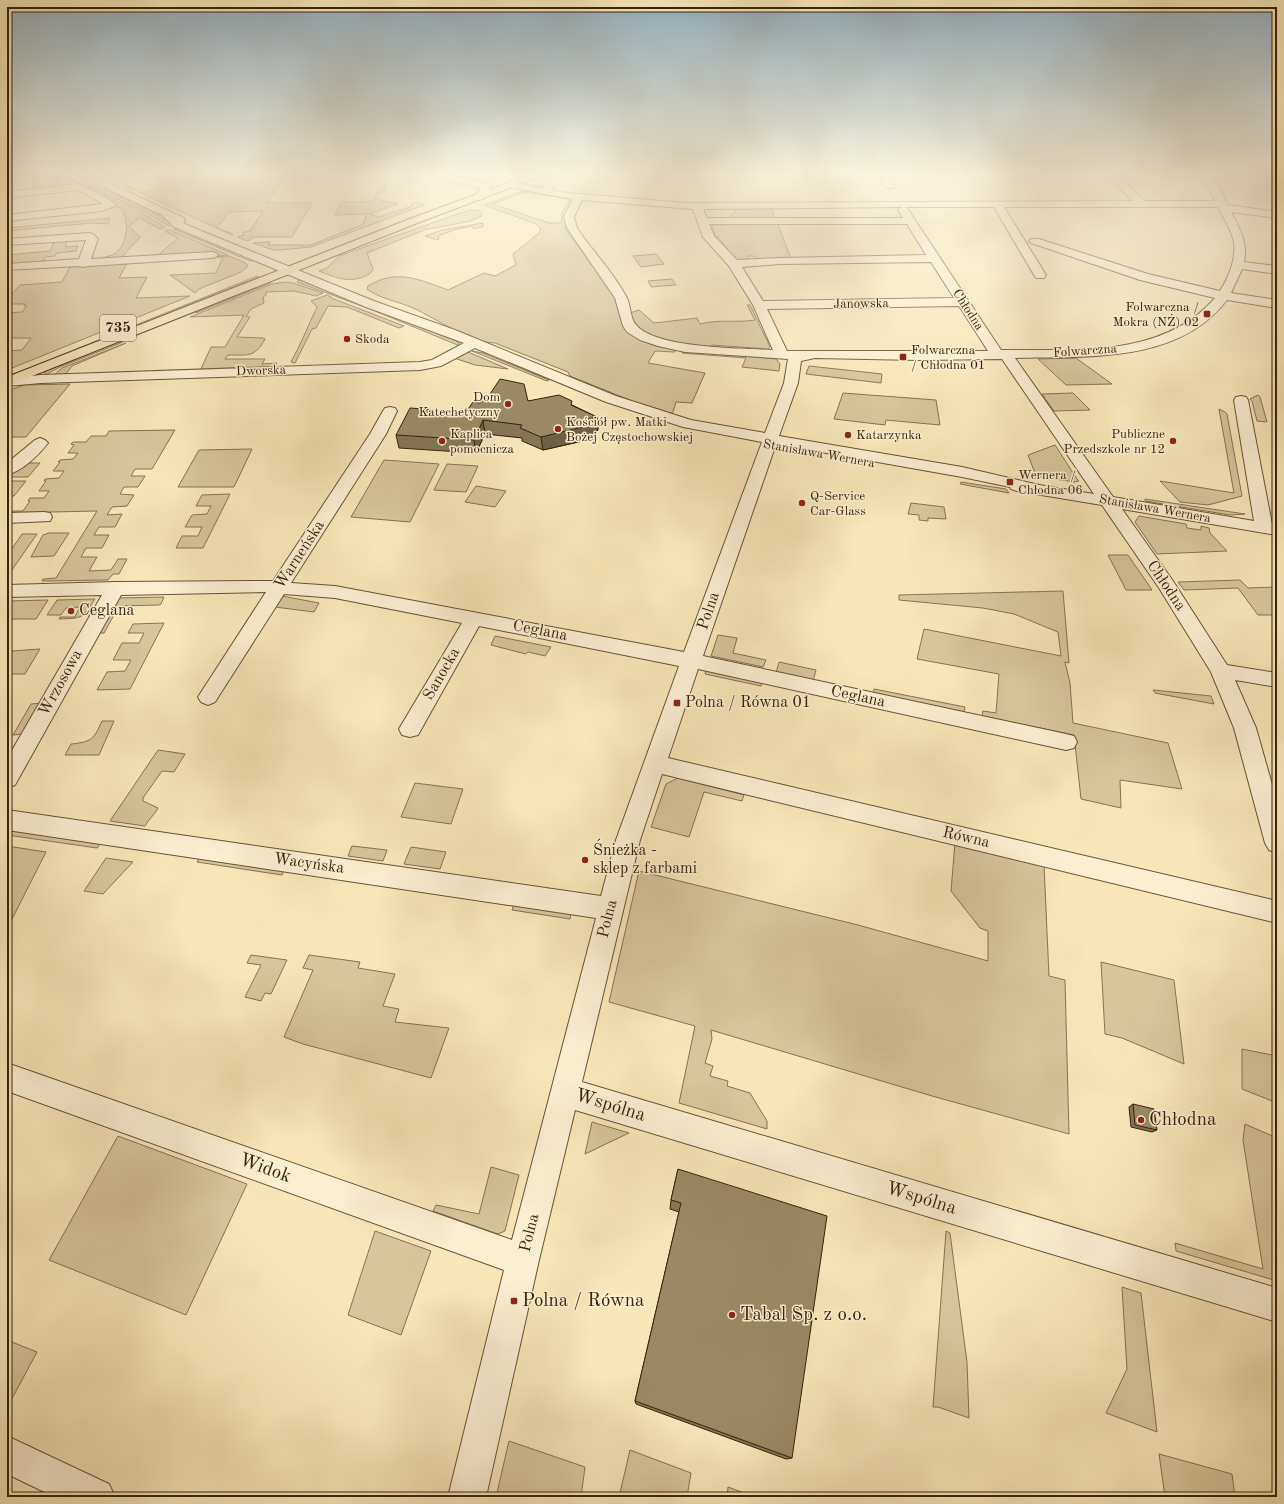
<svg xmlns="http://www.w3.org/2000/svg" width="1284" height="1504" viewBox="0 0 1284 1504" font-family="'Old Standard TT',serif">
<rect width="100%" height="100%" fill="#f7e7b8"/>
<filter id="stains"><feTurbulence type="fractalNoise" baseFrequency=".005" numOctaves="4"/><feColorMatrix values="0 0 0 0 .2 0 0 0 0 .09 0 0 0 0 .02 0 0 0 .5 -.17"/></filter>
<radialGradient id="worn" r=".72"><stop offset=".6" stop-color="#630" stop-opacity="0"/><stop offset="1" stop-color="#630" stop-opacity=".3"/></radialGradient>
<g fill="#d6c69a" stroke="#867450" fill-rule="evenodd">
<path d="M36 174H61L133 208 165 227 160 229 140 218 129 226 140 237 121 258 157 256 178 238 165 231 170 230 228 255 218 256 213 254 96 260C101 258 107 257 112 255 124 250 126 236 127 224L125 223 126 219 121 208 115 206V202L70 180 67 181 72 185 41 190 42 185 33 186 34 181 26 182Z"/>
<path d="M100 174H138L130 182 124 184 136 189 133 190Z"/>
<path d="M167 174H287L267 203H312L292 237H254L248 241 238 237 244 235 242 233 250 231 263 211 229 212 217 228 233 234 232 235 136 191 143 193 152 190Z"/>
<path d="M386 174H393L386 178 392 179 390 183 383 186V188H385L383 191H386L379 194 377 199 398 204 369 214 379 217 413 206 411 204 417 202 424 205 311 247 280 250H273L253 243 270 242 268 245H311L363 224 367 214 335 215 342 202H372Z"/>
<path d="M92 185 104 191 107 190 159 216 174 225 169 226 138 208 89 186Z"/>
<path d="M523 191 573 200 565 216 566 230 610 289 639 339 656 346 677 350 674 352 655 351 648 363 705 373 692 403 676 402 673 412 667 415 570 376 568 372 495 343C469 342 437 319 413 308 400 302 378 298 367 289L368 286C397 268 420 280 448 290L484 273 495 276 516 265 513 254 538 234 541 229 536 224 484 205ZM524 192 571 199 562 212 561 223H549L493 204Z"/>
<path d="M771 207 776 221 730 219C733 203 759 207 771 207Z"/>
<path d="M469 210 480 211 482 216 471 221 424 230 367 253 373 269C371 274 368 275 363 277 347 283 334 277 319 271L327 268 339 256Z"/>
<path d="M110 218 108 224 92 223 7 231V228Z"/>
<path d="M483 223V226L474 229 472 226 454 230 438 236 439 239 437 240 425 236 442 230Z"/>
<path d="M778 224 791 259H759L755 258 753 256H748L747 260H736L719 238 715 236 712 225Z"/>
<path d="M178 228 256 261H250L173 229Z"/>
<path d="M68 239 65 247 78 246 76 251 57 253 55 256 45 257 42 265 7 266V255L50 251 55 240Z"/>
<path d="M656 254 664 264 641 267 633 256Z"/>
<path d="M229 256 246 263 248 266 241 272 199 289 195 293 170 275 216 273 223 257 180 258Z"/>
<path d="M128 262 119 278 147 277 136 298 190 296 7 370V351L22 350 31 338H7V313L22 312 27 306H24L25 304H7V299L20 285 62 282 70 267 64 266Z"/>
<path d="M257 276 259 277 194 302 130 330 7 377Z"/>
<path d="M300 279 456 341 459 343 460 346 370 309 297 282Z"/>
<path d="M672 279 676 285 651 287 648 281Z"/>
<path d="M269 282 271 283 196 313 195 311Z"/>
<path d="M285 282 293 283 323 293 316 296 294 291 266 292V295L263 297 264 303 251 309 246 316 250 317 237 337 263 338 265 339C255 358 247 355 228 355L225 359H265L262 364 277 363 274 368 200 371 211 347H225L244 315 190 317 272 284Z"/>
<path d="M327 295 334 299 404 326 399 328 347 307 328 306 316 328 312 329 295 363 291 362C301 344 308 326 317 307L311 301Z"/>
<path d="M747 305H750L770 347 768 349 712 345 709 348 652 338 634 325 630 313 639 310 654 323 697 318 700 324C719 319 735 323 755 320Z"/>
<path d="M123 342 60 367 45 375V372L49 369 114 343Z"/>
<path d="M126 343 72 366 65 375 52 377 62 368Z"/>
<path d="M683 350 776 359 780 364 779 371 742 367 746 358 682 353Z"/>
<path d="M472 351 483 353 549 380 547 381Z"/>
<path d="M468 352 508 369 475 365 454 358Z"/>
<path d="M1076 358 1112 384 1066 385 1038 359Z"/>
<path d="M809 366 882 374 881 383 806 374Z"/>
<path d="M70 384 26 437H7V391L24 385Z"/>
<path d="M843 393 936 400 940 425 886 420 885 425 834 419Z"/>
<path d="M1073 393 1090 410 1054 411 1042 394Z"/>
<path d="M1258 395 1260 397 1267 422 1257 421 1252 401 1250 399Z"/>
<path d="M1219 409 1225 412 1227 414 1242 496 1208 505 1180 502 1160 481 1234 493Z"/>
<path d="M175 430 152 469H135L131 476H145L138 487H124L120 494 134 495 127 506 112 507 107 515 122 514 115 527H99L94 535H109L102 548H86L81 557H97L89 571 111 570 118 559H127L119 574H113L108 580 42 581 43 579 56 578 97 511 7 513V511H23L30 501H28L30 498H44L49 491H39L46 481H44L45 479 59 478 64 471H53L60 462H58L60 460 73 459 78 453H68L74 445 71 444 73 442H86L91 436H106L109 431Z"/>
<path d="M1055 445 1077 479 1079 481 1074 482 1036 476 1028 455Z"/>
<path d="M252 449 234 487H178L199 450Z"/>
<path d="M384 460 439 464 410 522 351 517Z"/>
<path d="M25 463H40L28 477H7V473Z"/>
<path d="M447 464 478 466 466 492 434 490Z"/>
<path d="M7 481H26L14 496H7Z"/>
<path d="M961 482 1006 489 1009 493 960 484Z"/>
<path d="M476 486 506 491 495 507 465 502Z"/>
<path d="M230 494 203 548H176L182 536H198L202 527H185L192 515 207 514 211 506H196L202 495Z"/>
<path d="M1145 499 1245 514 1230 515 1145 501Z"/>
<path d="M911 503 944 507 946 519 928 518V521L919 520V515L908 514Z"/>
<path d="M1139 516 1186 524 1187 528 1201 530V526L1209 528 1210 533 1227 551 1157 554 1135 522Z"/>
<path d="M49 533H69L54 556 31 557 43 535Z"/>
<path d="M22 534H37L7 577V556Z"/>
<path d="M1108 555H1128L1152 590H1126Z"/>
<path d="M1240 580 1248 588 1277 587V615H1258L1238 588 1184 590 1178 582Z"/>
<path d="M1063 591 1069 663 1065 662 1070 683 1073 723 1168 743 1182 789 1120 780 1121 808 1081 799 1074 735 982 716 983 711 996 713 999 674 917 659 924 629 1061 656 1058 632 1014 614 983 608 899 600V595Z"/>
<path d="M282 596 319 603 314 612 275 607Z"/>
<path d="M164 597 161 604 159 605 119 606 104 633H96L116 598Z"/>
<path d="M95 599C82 619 83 618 59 619L60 617H75L80 607 66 608 61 615H47L57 600Z"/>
<path d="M48 600 36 619H7V601Z"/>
<path d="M164 623 130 689 97 690 107 672 125 671 131 660H113L122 643H139L144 633H128L133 624Z"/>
<path d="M718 635 737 638 733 653 766 660 763 667 711 656Z"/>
<path d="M495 636 551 647 545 656 528 652 526 654 491 645Z"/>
<path d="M40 649 25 674H7V655L10 654 12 651Z"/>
<path d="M779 662 816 670 813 681 776 673Z"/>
<path d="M706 670 760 681 762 683 761 686 705 674Z"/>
<path d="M874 689 965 707 964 712 873 693Z"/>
<path d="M1153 690 1211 696 1214 704 1155 693Z"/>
<path d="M42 703 24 734 13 735 31 704Z"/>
<path d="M102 721H114L99 755H65L71 744C92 742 94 739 102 721Z"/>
<path d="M158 750 185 754 174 772 162 771 143 798V801L158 808C155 814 149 819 145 826L110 821Z"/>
<path d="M678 778 744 795 742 801 704 792 689 837 651 827 666 784Z"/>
<path d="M415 783 463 789 451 824 401 817Z"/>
<path d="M7 829 101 843 97 848 7 835Z"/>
<path d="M955 843 1044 865 1049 976 1065 980 1069 1134 932 1096 711 1030 712 1039 705 1063 713 1066 710 1076 728 1081 727 1086 750 1093 767 1121V1129L679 1103 695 1026 609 1002 639 871 858 925 988 961V931L980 928 951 891Z"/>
<path d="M7 846 46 852 7 929Z"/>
<path d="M352 846 387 850 383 861 348 856Z"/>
<path d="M411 847 446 852 440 869 404 864Z"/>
<path d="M200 857 284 870 282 875 197 862Z"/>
<path d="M106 858 133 862 103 894 84 891Z"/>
<path d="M514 904 571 913 570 919 512 910Z"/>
<path d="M251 955 287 960 271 994 265 993 261 1001 245 997 261 965 247 963Z"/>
<path d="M309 955 360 962 358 968 395 974 383 1006 399 1009 395 1022 449 1028 431 1078 303 1044 284 1037 313 970 303 968Z"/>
<path d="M1101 962 1174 980 1184 1064 1122 1038 1105 1034Z"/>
<path d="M1242 1049 1277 1056V1103L1242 1089Z"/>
<path d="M592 1122 629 1133 585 1154Z"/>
<path d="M1245 1124 1277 1138V1281L1176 1251 1175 1243 1263 1269 1243 1140Z"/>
<path d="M118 1136 247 1184 186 1315 49 1260Z"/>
<path d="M491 1167 519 1175 505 1231 498 1234 433 1211 436 1205 479 1214Z"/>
<path d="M375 1231 431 1251 401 1335 348 1315Z"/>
<path d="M946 1231 950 1233 967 1362 969 1418 938 1407H933Z"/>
<path d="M1122 1287 1141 1293 1157 1432 1106 1413 1127 1369Z"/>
<path d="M7 1340 37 1352 7 1408Z"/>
<path d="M509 1441 585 1467 581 1497H496Z"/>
<path d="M630 1450 691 1473 687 1497H619Z"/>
<path d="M1159 1454 1232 1474 1235 1497H1165Z"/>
<path d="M728 1487 755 1497H727Z"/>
</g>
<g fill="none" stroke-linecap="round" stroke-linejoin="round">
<g stroke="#665433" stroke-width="2">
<g id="minor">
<path d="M76 174H90L184 218 185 220 183 223 194 228 374 301 455 330 616 396 691 420 765 433 784 383 788 359 685 352 658 346 640 340 627 332 623 326 615 298 567 228 564 217 573 199 508 187 506 185 508 183 511 182 542 188 556 174H568L558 181 551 190 568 193 685 203 1133 201 1106 174H1117L1145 201H1215L1202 174H1212L1228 205 1277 212V218L1231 212C1240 229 1248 243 1244 262L1277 266V274L1242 269 1231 293 1277 300V308L1227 300C1178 364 1087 356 1015 358L1113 497 1254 521 1234 400 1236 397 1241 396 1246 397 1248 400 1272 524 1277 525V535L1122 509 1173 581 1227 665 1277 673V687L1235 680 1256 728 1277 802V853L1269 850 1265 843 1234 728 1211 672 1159 588 1102 505 1017 491 1011 489 1010 487 962 477 776 444 703 656 1066 734 1074 736 1077 742 1074 748 1066 750 698 669 668 758 1277 901V923L662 774 640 840 582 1082 1277 1288V1322L575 1110 539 1260 486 1497H448L504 1270 7 1091V1063L512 1240 596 918 7 830V810L601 896 616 840 679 666 479 626 418 735 410 737 402 735 399 729 462 623 335 598 284 594 215 702 208 705 201 702 198 697 266 592 121 595 15 785 7 788V759L102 595 7 597V585L115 582 273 581 370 434 383 411 385 408 390 407 395 408 397 411 386 434 291 583 335 586 684 652 762 442 683 427 606 402 475 348 441 366 420 370 41 383 7 386V378L41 375 420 362 432 360 464 343 366 307 186 232 173 226 162 215ZM582 200 693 209 703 237 729 266 753 305 773 350C742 348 659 349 637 326 630 320 631 306 627 298 614 273 593 252 577 228L574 217ZM902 207 898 210 903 218H707L703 209ZM904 207H994L1034 275 1036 278H1044L1046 275 1004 207H1218C1223 217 1230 228 1233 238 1238 255 1229 277 1220 291L1148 274 1039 239H1031L1029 241 1031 243 1140 280 1215 298C1162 359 1074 349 1001 350L907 208ZM709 224H907L926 255 780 258 737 260 714 236ZM931 262 954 298 763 301 742 267 780 264ZM959 306 988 351H787L767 309ZM815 358 918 360 1002 359 1094 494 1039 485 962 467 779 436 798 383 801 361Z"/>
<path d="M423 174H444L486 183 490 184 491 190 483 199 479 200 474 197 481 188 428 177Z"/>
<path d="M693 174H745L740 177H698Z"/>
<path d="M878 174H888L895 186 894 188H886Z"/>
<path d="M81 184 116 204 115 206 102 211 7 221V215L103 204 79 190 7 198V192Z"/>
<path d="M89 233 93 234 98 239 91 259 212 252 216 253 218 255 216 257 212 258 88 266 83 267 79 266 7 270V264L79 259 86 240 7 245V239Z"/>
<path d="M40 438 45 440 48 443C39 455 22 471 7 475V463L35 440Z"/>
<path d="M44 512 50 513 52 517 50 521 7 523V513Z"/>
<path d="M7 1436 109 1484 115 1497H55L7 1474Z"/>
</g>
</g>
<g stroke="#352307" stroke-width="2">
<path id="major" d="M532 174H547L420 222 7 386V377L412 218Z"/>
</g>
<use href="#minor" fill="#faefd1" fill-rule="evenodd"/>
<use href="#major" fill="#f7e7b8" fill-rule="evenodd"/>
</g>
<g fill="#847655" stroke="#352307">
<path d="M528 401 572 405 597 417 598 430 596 431V438L543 450 522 441V438L485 434 476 453 399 448 396 435 466 412 480 403Z"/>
<path d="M1133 1104 1157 1130 1152 1132 1131 1127 1129 1107Z"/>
<path d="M678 1169 792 1458 786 1459 636 1404 635 1401 679 1212 670 1209 671 1200Z"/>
</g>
<g fill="#6c6045" stroke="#352307">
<path d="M597 417 598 430 596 431V438L543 450 541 437 587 419Z"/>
<path d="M483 420 485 434 476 453 474 440Z"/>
</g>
<g fill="#9a8963" stroke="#352307">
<path d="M500 379 524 384 528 401 559 395 572 401 571 405 597 417 587 419 595 424 541 437 520 428 522 425 483 420 474 440 396 435 410 408 466 412 473 402 480 403 484 397H488Z"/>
<path d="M1133 1104 1154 1109 1157 1130 1135 1125Z"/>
<path d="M678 1169 827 1216 792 1458 635 1401 681 1203 671 1200Z"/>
</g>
<linearGradient id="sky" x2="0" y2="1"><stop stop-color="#93aebd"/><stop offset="0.45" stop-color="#fbf4df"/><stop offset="1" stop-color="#fbf4df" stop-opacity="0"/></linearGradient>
<rect width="1284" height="385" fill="url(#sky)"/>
<g fill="#8f2418" stroke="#faefd1" stroke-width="1.5">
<rect x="1203" y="310" width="8" height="8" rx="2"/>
<circle cx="347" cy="339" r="4"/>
<rect x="899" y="353" width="8" height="8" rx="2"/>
<circle cx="508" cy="404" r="4"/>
<circle cx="558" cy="429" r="4"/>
<circle cx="848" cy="435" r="4"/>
<circle cx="442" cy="441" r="4"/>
<circle cx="1173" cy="441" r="4"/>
<rect x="1006" y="478" width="8" height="8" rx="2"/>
<circle cx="802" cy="503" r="4"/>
<circle cx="71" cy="611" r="4"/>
<rect x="673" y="699" width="8" height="8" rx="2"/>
<circle cx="585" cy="860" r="4"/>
<circle cx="1141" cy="1120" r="4"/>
<rect x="510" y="1297" width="8" height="8" rx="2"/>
<circle cx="732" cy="1315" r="4"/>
</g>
<g text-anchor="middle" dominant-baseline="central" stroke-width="3" stroke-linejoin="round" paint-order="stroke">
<g font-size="13" fill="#352307" stroke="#faefd1">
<text transform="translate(861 304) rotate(-1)">Janowska</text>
<text transform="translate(968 310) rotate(57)">Chłodna</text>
<text transform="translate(1085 351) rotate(-4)">Folwarczna</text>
<text transform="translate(261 371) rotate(-2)">Dworska</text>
<text transform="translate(819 454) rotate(10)">Stanisława Wernera</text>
<text transform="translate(1155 509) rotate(10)">Stanisława Wernera</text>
</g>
<g font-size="13" fill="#352307" stroke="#faefd1" text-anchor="start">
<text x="1199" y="307" text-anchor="end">Folwarczna /<tspan x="1199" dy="15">Mokra (NŻ) 02</tspan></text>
<text x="355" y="339">Skoda</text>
<text x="911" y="350">Folwarczna<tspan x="911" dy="15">/ Chłodna 01</tspan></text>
<text x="500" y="397" text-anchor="end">Dom<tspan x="500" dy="15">Katechetyczny</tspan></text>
<text x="566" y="422">Kościół pw. Matki<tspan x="566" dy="15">Bożej Częstochowskiej</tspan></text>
<text x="450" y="434">Kaplica<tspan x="450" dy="15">pomocnicza</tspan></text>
<text x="1165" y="434" text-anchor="end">Publiczne<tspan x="1165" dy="15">Przedszkole nr 12</tspan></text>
<text x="856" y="435">Katarzynka</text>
<text x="1018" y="475">Wernera /<tspan x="1018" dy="15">Chłodna 06</tspan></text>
<text x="810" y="496">Q-Service<tspan x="810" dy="15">Car-Glass</tspan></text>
</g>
<rect fill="#faefd1" stroke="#706044" stroke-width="1" x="100" y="315" width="36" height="26" rx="3"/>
<g font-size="15" font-weight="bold" fill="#352307">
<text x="118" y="328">735</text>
</g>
<g font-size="16" fill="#352307" stroke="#faefd1">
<text transform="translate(300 555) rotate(-57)">Warneńska</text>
<text transform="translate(1166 586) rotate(56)">Chłodna</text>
<text transform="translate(709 611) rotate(-71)">Polna</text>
<text transform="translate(540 631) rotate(11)">Ceglana</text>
<text transform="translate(442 674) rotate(-60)">Sanocka</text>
<text transform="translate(61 683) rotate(-61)">Wrzosowa</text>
<text transform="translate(858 697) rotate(12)">Ceglana</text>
<text transform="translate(966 838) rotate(13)">Równa</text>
<text transform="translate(309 864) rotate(8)">Wacyńska</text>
<text transform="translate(608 919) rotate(-76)">Polna</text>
<text transform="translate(530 1233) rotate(-76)">Polna</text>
</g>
<g font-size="16" fill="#352307" stroke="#faefd1" text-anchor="start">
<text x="79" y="611">Ceglana</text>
<text x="685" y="703">Polna / Równa 01</text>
<text x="593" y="851">Śnieżka -<tspan x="593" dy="18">sklep z farbami</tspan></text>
</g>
<g font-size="19" fill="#352307" stroke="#faefd1">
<text transform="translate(610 1106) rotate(17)">Wspólna</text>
<text transform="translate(265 1169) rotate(20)">Widok</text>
<text transform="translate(921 1199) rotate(17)">Wspólna</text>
</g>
<g font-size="19" fill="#352307" stroke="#faefd1" text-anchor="start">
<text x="1149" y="1120">Chłodna</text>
<text x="522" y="1301">Polna / Równa</text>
<text x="740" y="1315">Tabal Sp. z o.o.</text>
</g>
</g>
<rect width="1284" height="1504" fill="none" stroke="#f7e7b8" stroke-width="24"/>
<rect x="8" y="8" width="1268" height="1488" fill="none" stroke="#352307" stroke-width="2"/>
<rect x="12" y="12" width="1260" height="1480" fill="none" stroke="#352307"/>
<rect width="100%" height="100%" filter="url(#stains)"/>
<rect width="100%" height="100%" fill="url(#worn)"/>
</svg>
